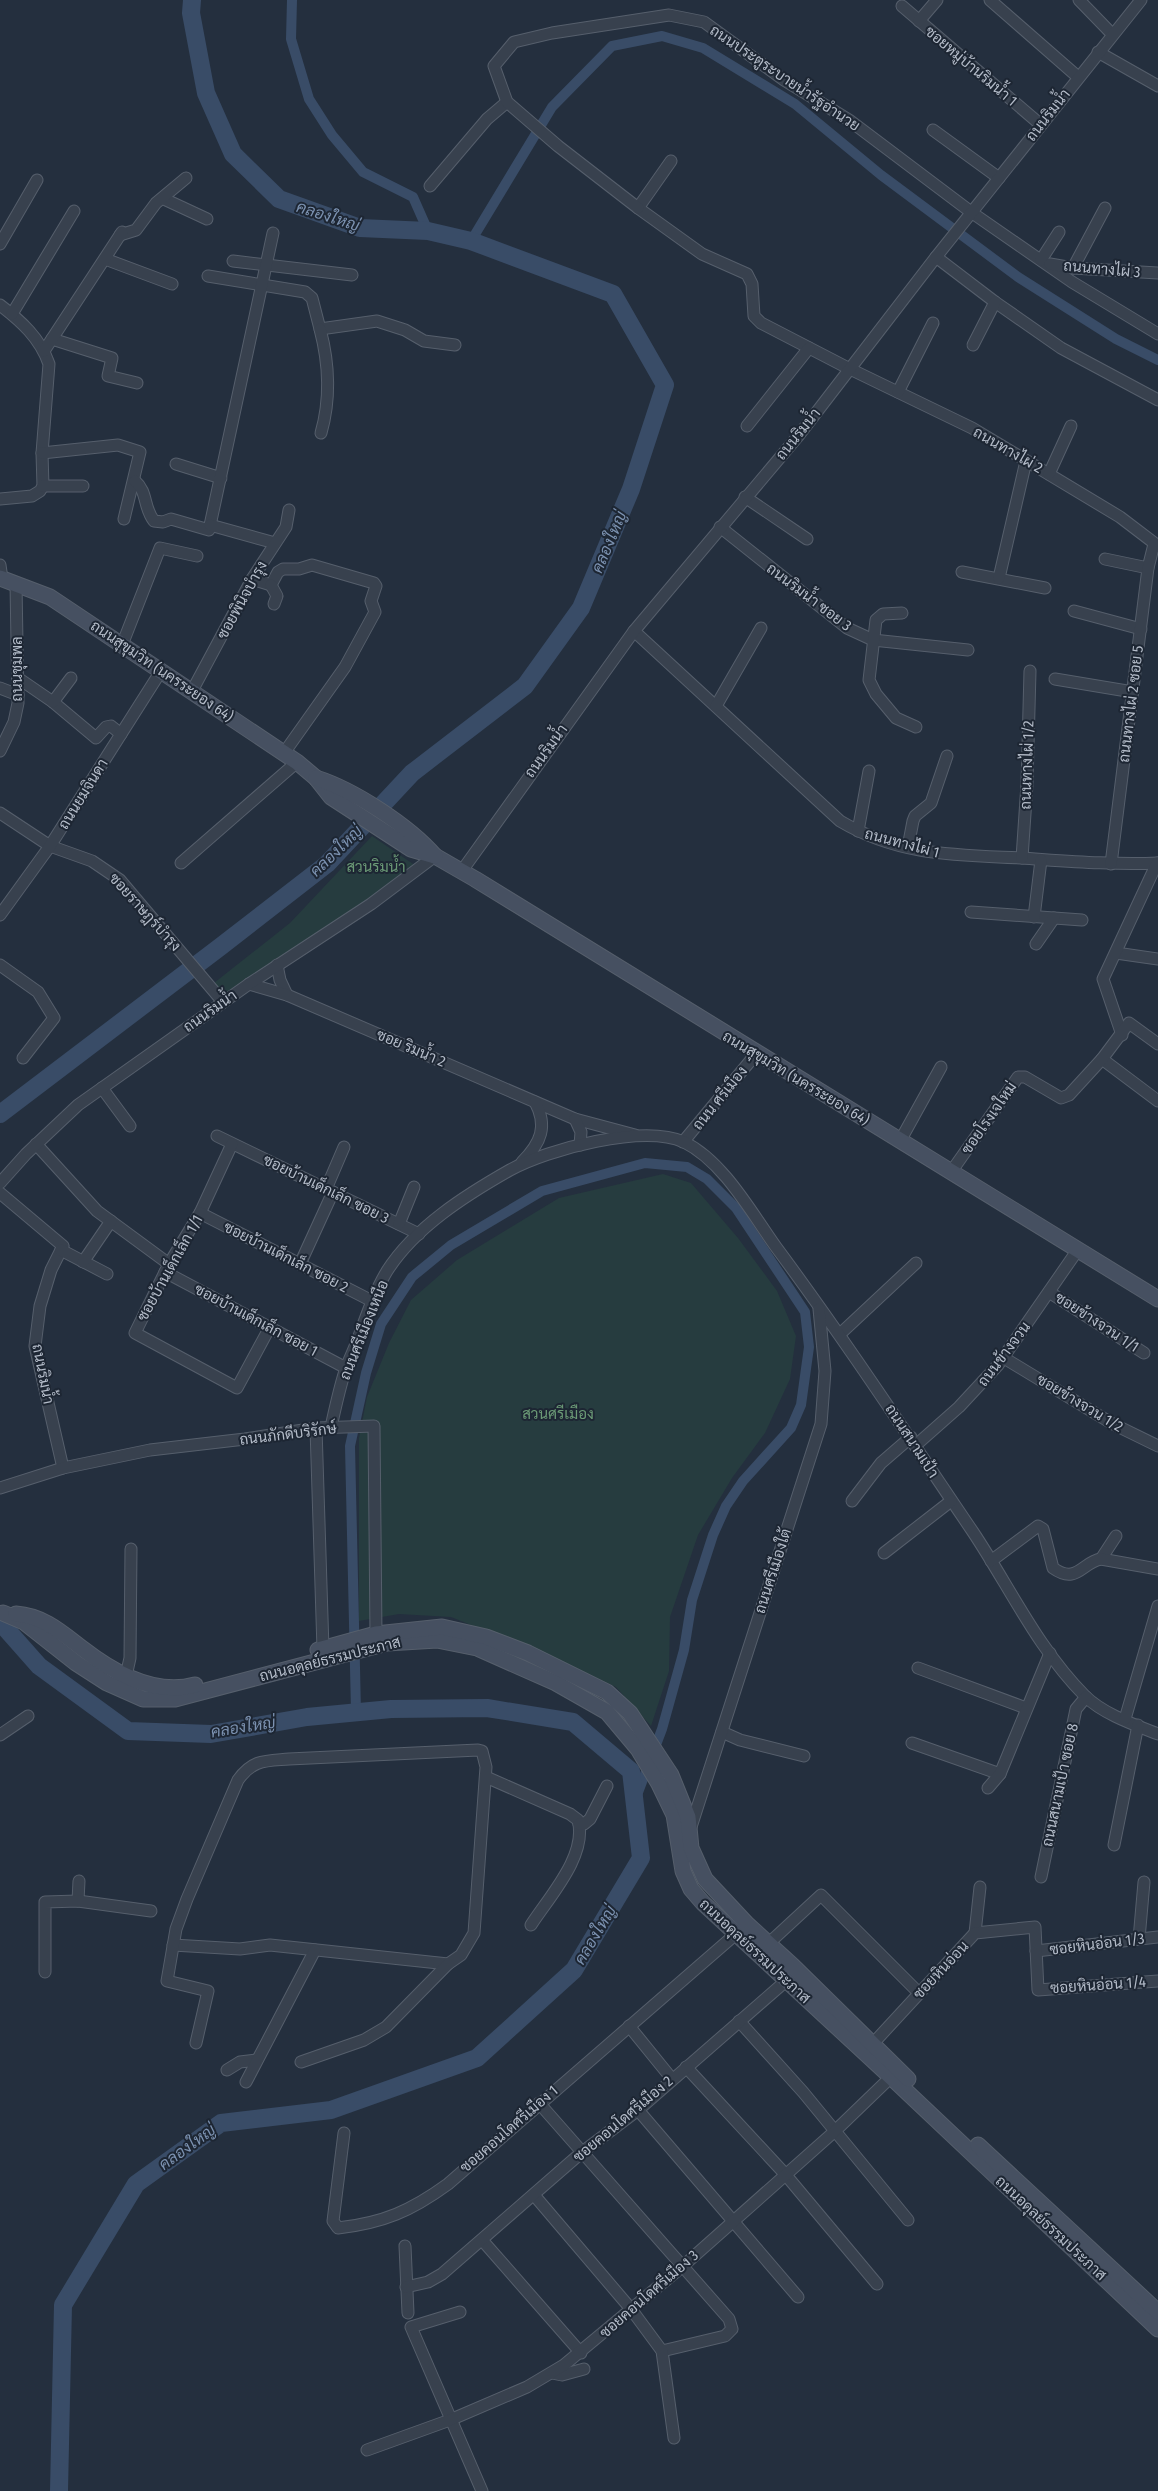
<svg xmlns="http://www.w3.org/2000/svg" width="1158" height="2491" viewBox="0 0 1158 2491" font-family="'Fira Sans Condensed',Sarabun,sans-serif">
<rect width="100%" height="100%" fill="#242f3e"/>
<g fill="#263c3f">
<path d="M372 836 416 866 365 905 224 998 214 983 290 923Z"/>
<path d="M663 1174 691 1183 738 1238 777 1291 796 1336 790 1379 765 1433 732 1478 698 1535 670 1617 669 1671 651 1726 616 1687 556 1659 451 1617 399 1614 359 1621V1438L367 1397 389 1343 411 1300 457 1260 559 1198Z"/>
</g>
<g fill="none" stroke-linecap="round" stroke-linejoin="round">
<g stroke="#394c67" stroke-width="10">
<path d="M292 0 291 39 309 99 332 135 363 172 413 197 428 231"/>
<path d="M471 241 552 107 612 46 662 36 703 48 795 104 881 175 1018 277 1116 339 1158 360"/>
<path d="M356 1712 350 1446 366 1373 381 1324 412 1277 451 1245 542 1191 645 1163 687 1167 707 1179 736 1208 805 1312 809 1347 801 1405 791 1428 743 1481 726 1506 713 1535 692 1600 684 1650 662 1729 634 1803"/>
</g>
<g stroke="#394c67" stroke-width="18">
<path d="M0 1114 220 947 327 864 412 773 525 686 581 608 631 489 665 385 613 294 471 241 428 231 360 228 279 199 233 154 206 93 191 13 192 0"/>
<path d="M0 1622 39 1666 128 1731 211 1734 307 1717 391 1709 487 1708 573 1722 631 1771 641 1858 574 1970 477 2058 331 2110 221 2123 136 2184 63 2305 59 2491"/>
</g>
<g stroke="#565f6c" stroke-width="13">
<g id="street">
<path d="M990 0 1078 77"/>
<path d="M1079 0 1112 34"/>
<path d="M902 6 1041 125"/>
<path d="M919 21 937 0"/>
<path d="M1098 52 1158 86"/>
<path d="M933 130 999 178"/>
<path d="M671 161 638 208 702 254 747 274 752 284 754 316 761 323 848 368 972 428 1120 517 1158 546"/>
<path d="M430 186 487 119 507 102"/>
<path d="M164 199 207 219"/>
<path d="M638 208 558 146 507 102 494 66 514 42 552 33 669 15 704 22 784 80 849 120 971 212 1072 282 1158 334"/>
<path d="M120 235 136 230 156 203 186 178"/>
<path d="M0 244 37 180"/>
<path d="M936 257 995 302 1061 348 1158 400"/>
<path d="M105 259 172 284"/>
<path d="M1041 260 1059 232"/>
<path d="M233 261 352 275"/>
<path d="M1050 264 1073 268 1158 273"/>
<path d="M1073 268 1105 208"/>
<path d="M208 276 305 292 312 298 320 329 377 321 405 330 424 341 455 345"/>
<path d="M0 305C21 321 40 338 49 364L42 453 43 486 40 491 32 496 0 499"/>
<path d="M12 314 74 211"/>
<path d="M320 329C329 363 331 398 321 433"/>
<path d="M52 339 112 358 108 376 137 383"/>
<path d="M973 345 995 302"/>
<path d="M44 351 122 232"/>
<path d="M898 392 933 323"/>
<path d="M747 426 809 348"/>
<path d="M42 453 118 445 140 452 124 519"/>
<path d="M176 464 221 478"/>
<path d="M1049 474 1071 426"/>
<path d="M135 481C148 492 143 507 154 521L163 522 171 519 209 530 273 233"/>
<path d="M43 486H83"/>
<path d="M745 497 807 539"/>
<path d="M210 525 275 543"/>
<path d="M720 527 847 628 873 640 968 650"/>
<path d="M1105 559 1148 568"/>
<path d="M0 565 2 579"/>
<path d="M962 572 1045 588"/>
<path d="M999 578 1026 461"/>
<path d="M252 579 271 585 278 572 283 569H299L312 565 374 583 376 586 371 601 375 612 345 667 284 753"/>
<path d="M271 585 277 596 274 604"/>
<path d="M1074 611 1141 629"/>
<path d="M902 613 883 614 876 620 869 680 876 694 896 718 916 727"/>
<path d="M634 631 840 821C899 856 956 855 1021 858 1067 861 1112 865 1158 863"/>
<path d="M122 645 160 548 197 556"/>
<path d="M18 678 53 702 96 738 106 727 111 726 121 734"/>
<path d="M1055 679 1133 692"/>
<path d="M0 688 18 695"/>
<path d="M192 691 252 579 286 527 289 510"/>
<path d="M53 702 71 678"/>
<path d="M716 706 761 628"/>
<path d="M0 751 14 722 18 703 16 584"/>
<path d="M0 813 50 846 92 861 120 880 223 1002"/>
<path d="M858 831 869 771"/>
<path d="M908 847 913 821 915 816 931 803 947 756"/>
<path d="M1022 858 1027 784 1030 671"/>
<path d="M181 863 297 762"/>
<path d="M1111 864 1148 568 1154 544"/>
<path d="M461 872 634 631 799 435 936 257 1141 0"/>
<path d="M971 912 1082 920"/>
<path d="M0 915 50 846 161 671"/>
<path d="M1034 917 1041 860"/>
<path d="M1036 944 1054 918"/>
<path d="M1116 953 1158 959"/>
<path d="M0 965 38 992 54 1018 23 1058"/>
<path d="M277 965 280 980 287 995"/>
<path d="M249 984 287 995 575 1119 635 1135"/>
<path d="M1122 1035 1103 979 1157 863"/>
<path d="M1102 1059 1158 1101"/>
<path d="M102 1088 130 1126"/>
<path d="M575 1119 581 1132 580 1145"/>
<path d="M217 1136 419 1234"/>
<path d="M900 1141 941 1067"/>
<path d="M683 1142 756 1054"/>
<path d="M36 1144 97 1211 169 1264"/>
<path d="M232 1144 200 1213 169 1264 135 1333 237 1388 270 1327"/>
<path d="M522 1162C541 1143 548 1126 535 1102"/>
<path d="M951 1172 1018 1077H1025L1061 1098 1069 1095 1102 1059 1129 1023 1158 1044"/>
<path d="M0 1183 26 1154 78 1105 249 984 371 904 435 856"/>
<path d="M326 1189 344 1147"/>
<path d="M0 1193 63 1246 51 1270 40 1306 35 1346 63 1468"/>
<path d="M200 1213 372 1301"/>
<path d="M399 1224 414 1187"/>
<path d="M61 1250 107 1274"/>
<path d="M83 1262 111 1221"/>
<path d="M300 1264 333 1192"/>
<path d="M165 1272 346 1368"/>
<path d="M1049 1292 1144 1353"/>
<path d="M840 1334 916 1263"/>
<path d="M1004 1358 1113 1424 1158 1446"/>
<path d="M331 1427C335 1409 339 1390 345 1371 349 1359 355 1348 359 1336 367 1314 375 1291 387 1271 415 1227 466 1195 510 1170 548 1149 643 1124 684 1142 723 1161 751 1212 776 1247 845 1340 908 1436 973 1532 1009 1586 1038 1649 1085 1696 1103 1714 1135 1725 1158 1734"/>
<path d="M316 1428 323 1649"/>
<path d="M916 1445 959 1407 998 1365 1077 1251"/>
<path d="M0 1488 63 1468 150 1450 245 1439 316 1428 374 1426 376 1634"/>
<path d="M852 1501 881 1463 911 1437"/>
<path d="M884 1553 951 1501"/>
<path d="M1101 1559 1116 1536"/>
<path d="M991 1561 1038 1526 1043 1529 1053 1568C1077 1585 1082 1562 1101 1559L1158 1569"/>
<path d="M918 1668 1026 1708"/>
<path d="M126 1676 130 1658 131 1549"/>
<path d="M1125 1719 1158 1606"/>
<path d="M722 1732 740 1740 804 1756"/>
<path d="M0 1735 28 1716"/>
<path d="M912 1743 1000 1774"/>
<path d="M486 1777 570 1814 578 1820C588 1855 549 1897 531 1925"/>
<path d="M988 1788 1000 1774 1050 1653"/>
<path d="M579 1824H584L590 1819 607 1786"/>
<path d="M691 1827 821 1424 825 1371 819 1309"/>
<path d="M1114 1845 1138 1725"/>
<path d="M1041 1877 1076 1709 1086 1697"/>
<path d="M78 1901 79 1881"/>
<path d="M975 1933 980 1887"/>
<path d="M1139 1939 1144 1882"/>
<path d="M769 1943 821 1895 919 1993"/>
<path d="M173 1945 240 1949 270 1945 448 1964"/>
<path d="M1036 1951 1158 1937"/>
<path d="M45 1972V1902L78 1901 151 1911"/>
<path d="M739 2021 803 2092 908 2220"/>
<path d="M629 2026 672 2079"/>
<path d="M196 2043 208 1991 167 1981 176 1929 187 1899 238 1780C253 1759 266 1761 289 1759L478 1750 482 1751 486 1767 474 1933 461 1955 448 1964 386 2027 364 2040 301 2062"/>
<path d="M867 2050 975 1933 1035 1927 1038 1990 1158 1981"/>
<path d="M686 2067 785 2174 877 2284"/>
<path d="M227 2070 240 2062 257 2060"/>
<path d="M246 2082 315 1950"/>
<path d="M539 2103 729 2319 732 2329 725 2336 662 2351"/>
<path d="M638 2110 798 2297"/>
<path d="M344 2133 333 2221 338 2228C383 2223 411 2211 448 2184L737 1933"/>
<path d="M534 2195 631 2309 662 2351 674 2438"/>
<path d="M482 2240 581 2353"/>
<path d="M405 2246 408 2313"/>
<path d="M406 2287 428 2282 442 2274 581 2153 638 2110 787 1980"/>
<path d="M460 2312 411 2327 482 2491"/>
<path d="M552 2373 562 2375 584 2369"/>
<path d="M367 2450 450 2420 527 2387 564 2365 683 2266 835 2131 891 2077"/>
</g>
</g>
<g stroke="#565f6c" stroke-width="17">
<g id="secondary">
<path d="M0 578 50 597 297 762 316 778 331 797 411 849 435 856 475 879 1158 1299"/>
<path d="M316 778C354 790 409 826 435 856"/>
<path d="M3 1613 24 1622 76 1663 107 1683 143 1699H175L387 1643 437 1640 477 1648 556 1683 607 1712 638 1749 659 1784 674 1815 683 1871 691 1889 703 1903 891 2077 1158 2329"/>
<path d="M16 1614C44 1616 62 1633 83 1649 114 1673 155 1696 195 1685"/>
<path d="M318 1650 376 1634 442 1627 486 1637 528 1653 607 1692 630 1713 671 1775 688 1817 691 1848 705 1879 747 1924 793 1966 908 2079"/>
<path d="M978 2145 1158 2312"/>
</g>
</g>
<use href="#street" stroke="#38414e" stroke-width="11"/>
<use href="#secondary" stroke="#465061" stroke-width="15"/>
</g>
<g text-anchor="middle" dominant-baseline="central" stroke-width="4" stroke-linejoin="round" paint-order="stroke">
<g font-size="15" fill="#b4bcc9" stroke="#1d2633">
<text transform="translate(971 66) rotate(40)">ซอยหมู่บ้านริมน้ำ 1</text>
<text transform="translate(785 78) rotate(34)">ถนนประตูระบายน้ำรัฐอำนวย</text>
<text transform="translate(1048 115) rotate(-52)">ถนนริมน้ำ</text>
<text transform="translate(1102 269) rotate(5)">ถนนทางไผ่ 3</text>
<text transform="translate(798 434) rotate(-51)">ถนนริมน้ำ</text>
<text transform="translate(1008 450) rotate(30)">ถนนทางไผ่ 2</text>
<text transform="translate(809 597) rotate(37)">ถนนริมน้ำ ซอย 3</text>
<text transform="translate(242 600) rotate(-61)">ซอยพินิจบำรุง</text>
<text transform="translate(17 669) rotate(-90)">ถนนชุมพล</text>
<text transform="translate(162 671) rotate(34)">ถนนสุขุมวิท (นครระยอง 64)</text>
<text transform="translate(1131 704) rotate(-83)">ถนนทางไผ่ 2 ซอย 5</text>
<text transform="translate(546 751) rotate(-54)">ถนนริมน้ำ</text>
<text transform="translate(1027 765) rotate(-88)">ถนนทางไผ่ 1/2</text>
<text transform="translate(83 794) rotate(-58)">ถนนยมจินดา</text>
<text transform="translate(902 843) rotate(15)">ถนนทางไผ่ 1</text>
<text transform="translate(145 912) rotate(48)">ซอยราษฎร์บำรุง</text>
<text transform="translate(210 1011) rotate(-35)">ถนนริมน้ำ</text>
<text transform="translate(411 1048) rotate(23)">ซอย ริมน้ำ 2</text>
<text transform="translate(796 1078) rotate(31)">ถนนสุขุมวิท (นครระยอง 64)</text>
<text transform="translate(720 1098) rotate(-51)">ถนน ศรีเมือง</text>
<text transform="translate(989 1118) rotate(-55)">ซอยโรงเจใหม่</text>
<text transform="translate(326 1189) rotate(26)">ซอยบ้านเด็กเล็ก ซอย 3</text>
<text transform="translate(286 1257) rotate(27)">ซอยบ้านเด็กเล็ก ซอย 2</text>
<text transform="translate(170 1268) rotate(-61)">ซอยบ้านเด็กเล็ก 1/1</text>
<text transform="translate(256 1320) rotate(28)">ซอยบ้านเด็กเล็ก ซอย 1</text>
<text transform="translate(1097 1322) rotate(33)">ซอยข้างจวน 1/1</text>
<text transform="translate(364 1330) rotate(-68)">ถนนศรีเมืองเหนือ</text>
<text transform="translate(1004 1354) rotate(-53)">ถนนข้างจวน</text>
<text transform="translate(43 1374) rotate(79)">ถนนริมน้ำ</text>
<text transform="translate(1080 1403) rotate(31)">ซอยข้างจวน 1/2</text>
<text transform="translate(288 1434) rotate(-7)">ถนนภักดีบริรักษ์</text>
<text transform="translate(912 1441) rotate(57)">ถนนสนามเป้า</text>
<text transform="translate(773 1571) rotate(-72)">ถนนศรีเมืองใต้</text>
<text transform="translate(330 1659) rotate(-14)">ถนนอดุลย์ธรรมประภาส</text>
<text transform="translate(1060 1785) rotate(-78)">ถนนสนามเป้า ซอย 8</text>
<text transform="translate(1097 1944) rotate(-7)">ซอยหินอ่อน 1/3</text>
<text transform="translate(755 1951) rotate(43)">ถนนอดุลย์ธรรมประภาส</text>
<text transform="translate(941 1970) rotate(-47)">ซอยหินอ่อน</text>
<text transform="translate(1098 1985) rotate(-4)">ซอยหินอ่อน 1/4</text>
<text transform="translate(623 2119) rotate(-40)">ซอยคอนโดศรีเมือง 2</text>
<text transform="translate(509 2129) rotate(-41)">ซอยคอนโดศรีเมือง 1</text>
<text transform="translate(1051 2228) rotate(43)">ถนนอดุลย์ธรรมประภาส</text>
<text transform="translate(649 2294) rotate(-41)">ซอยคอนโดศรีเมือง 3</text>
</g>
<g font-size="15" fill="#6b9a76" stroke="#1d2633">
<text x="376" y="867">สวนริมน้ำ</text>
<text x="558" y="1414">สวนศรีเมือง</text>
</g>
<g font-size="16" font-style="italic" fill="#7c92b1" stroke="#1d2633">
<text transform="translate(328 216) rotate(18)">คลองใหญ่</text>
<text transform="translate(609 542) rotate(-67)">คลองใหญ่</text>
<text transform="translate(336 851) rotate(-44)">คลองใหญ่</text>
<text transform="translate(243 1727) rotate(-9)">คลองใหญ่</text>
<text transform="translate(595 1935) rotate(-59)">คลองใหญ่</text>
<text transform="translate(187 2147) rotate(-36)">คลองใหญ่</text>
</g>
</g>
</svg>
